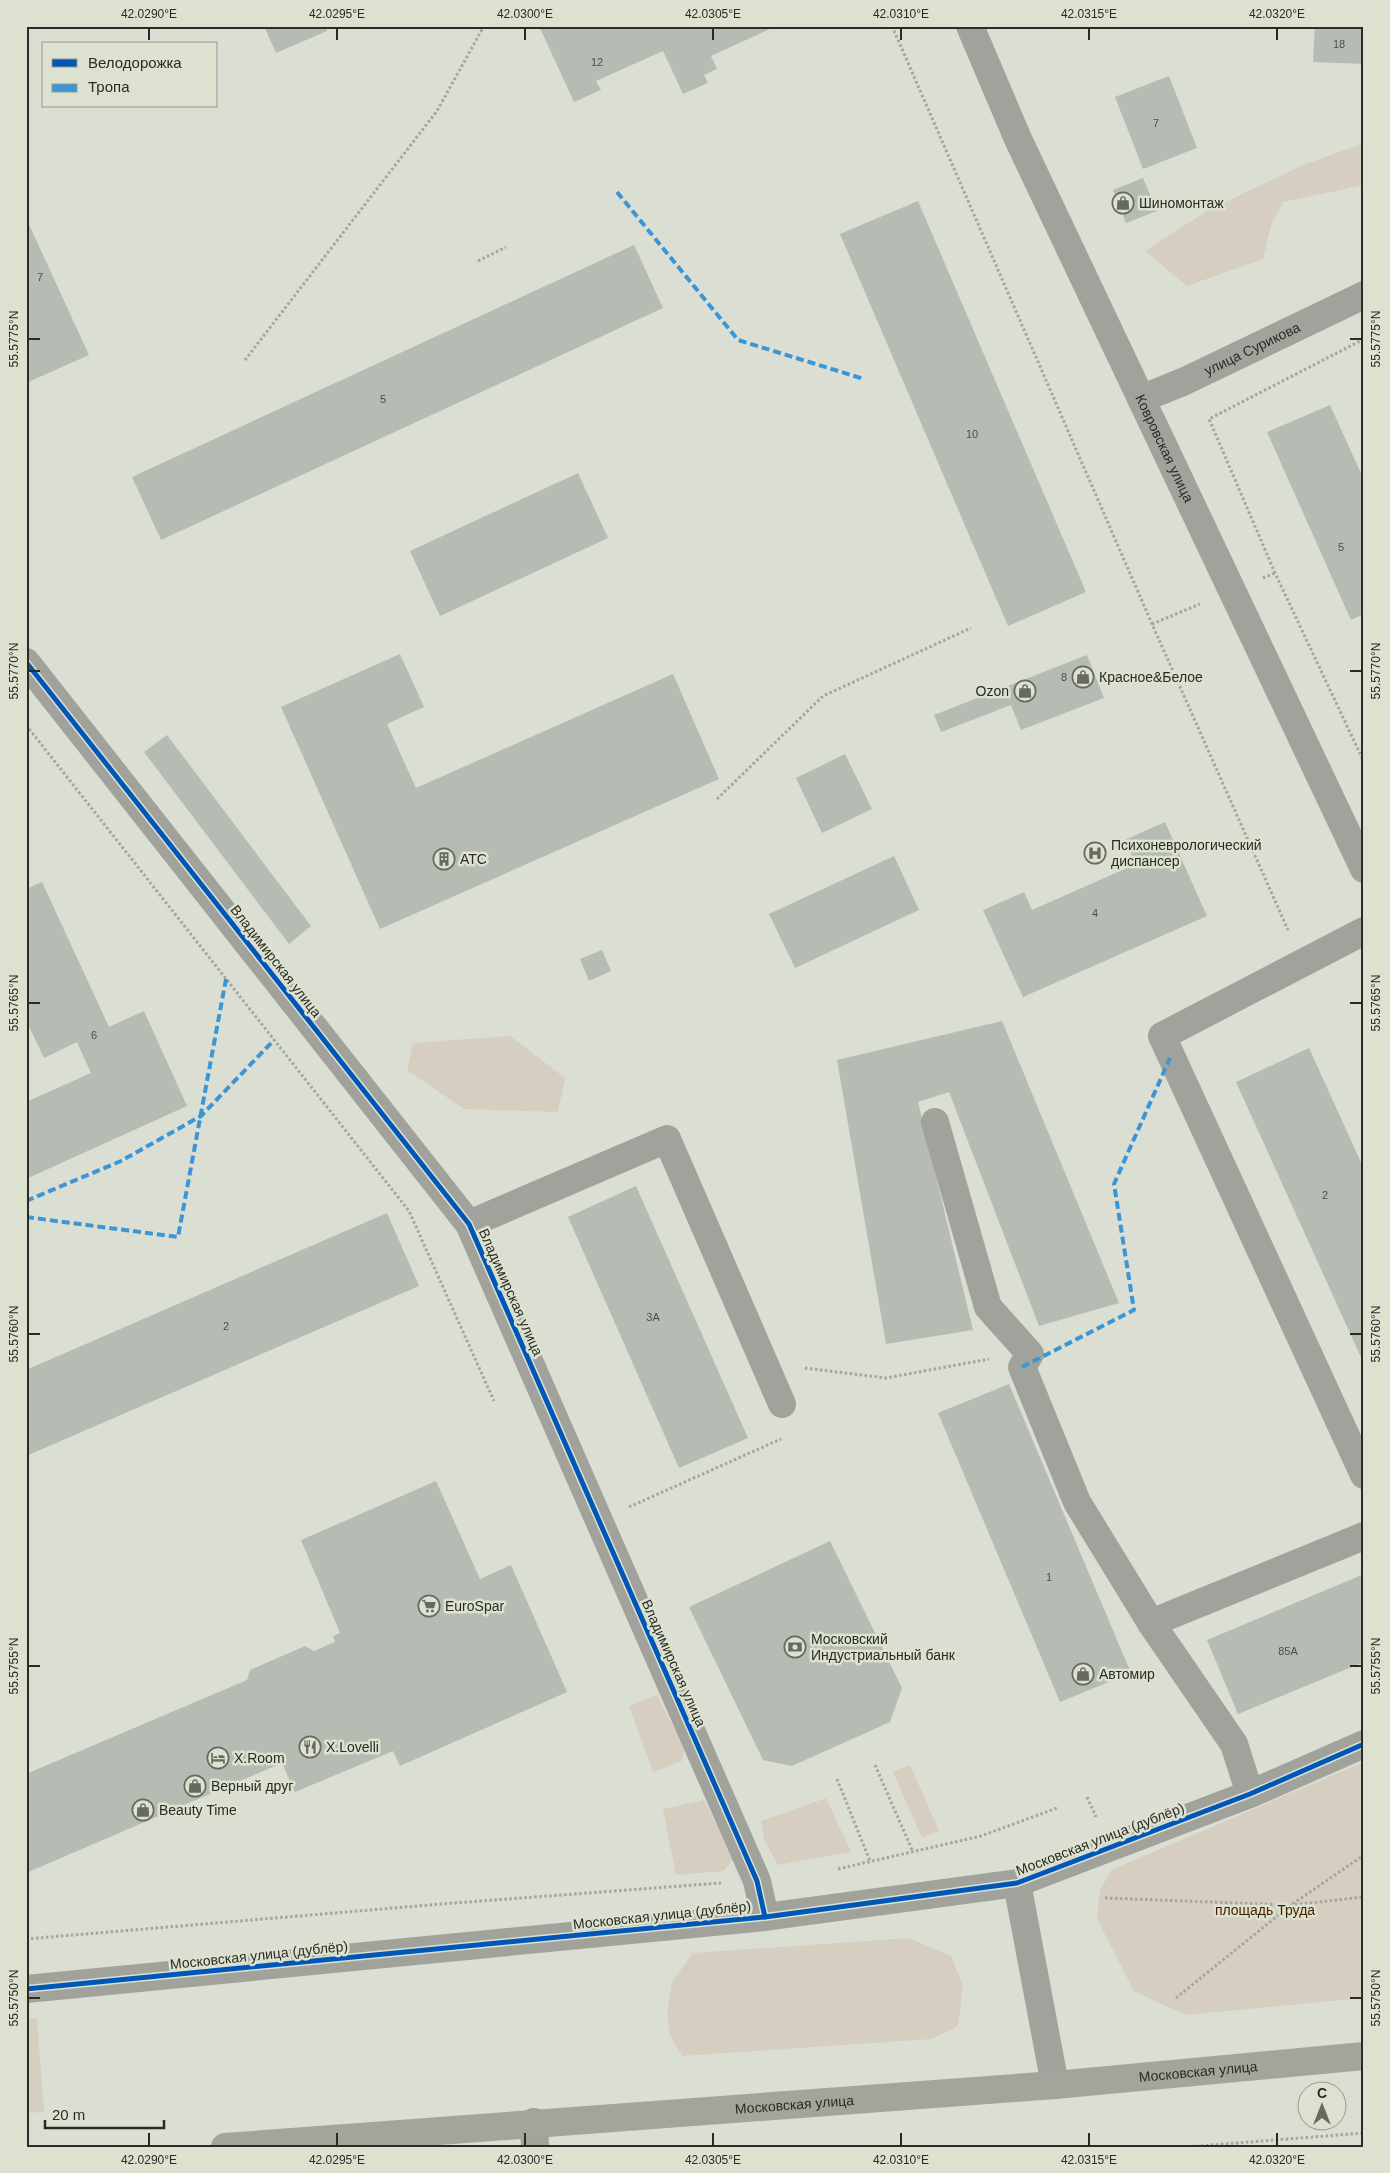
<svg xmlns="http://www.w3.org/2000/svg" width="1390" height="2173" viewBox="0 0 1390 2173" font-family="Arial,sans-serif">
<rect width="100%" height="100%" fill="#dbded3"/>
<g fill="#d7cec2">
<path d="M1364 143V185L1283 202 1271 226 1263 259 1187 286 1145 251 1207 211 1303 165Z"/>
<path d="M510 1036 565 1078 558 1112 464 1109 407 1070 413 1043Z"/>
<path d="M657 1695 685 1749 682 1761 653 1772 629 1706Z"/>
<path d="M1364 1762V1998L1185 2015 1134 1991 1097 1919 1100 1889 1113 1869Z"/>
<path d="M910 1765 939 1831 922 1838 893 1772Z"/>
<path d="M826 1798 851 1852 778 1865 764 1840 761 1821Z"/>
<path d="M704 1800 734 1858 724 1871 676 1875 663 1809Z"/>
<path d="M909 1938 951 1956 963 1986 958 2026 932 2039 682 2056 670 2035 667 2014 672 1982 693 1953Z"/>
<path d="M37 2018 44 2112 26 2113V2019Z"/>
</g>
<g fill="#b6bcb4">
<path d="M264 26H325L327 31 276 53Z"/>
<path d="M539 26H769L770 29 711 56 717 69 704 75 708 83 683 94 663 51 596 81 601 90 574 102Z"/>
<path d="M1315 26H1364V64L1313 62Z"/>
<path d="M1169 76 1197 148 1143 169 1115 97Z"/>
<path d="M1143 178 1157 211 1126 223 1113 190Z"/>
<path d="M918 201 1086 592 1008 626 840 234Z"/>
<path d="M26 218 89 355 26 383Z"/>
<path d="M634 245 663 308 161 540 132 477Z"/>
<path d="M1330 405 1364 480V614L1351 620 1267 432Z"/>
<path d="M578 473 608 538 440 616 410 551Z"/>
<path d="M400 654 424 707 387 724 416 788 673 674 719 779 380 929 281 707Z"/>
<path d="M1087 655 1104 698 1021 730 1011 705 941 732 934 715Z"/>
<path d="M167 735 311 926 289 944 144 752Z"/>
<path d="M845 754 872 809 822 833 796 778Z"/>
<path d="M1165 822 1207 916 1023 997 983 910 1024 892 1032 910 1136 864 1125 840Z"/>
<path d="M894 856 919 910 795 968 769 914Z"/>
<path d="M42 882 109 1027 144 1011 187 1106 26 1179V1102L91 1073 77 1042 44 1058 26 1020V889Z"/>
<path d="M602 950 611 971 589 981 580 959Z"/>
<path d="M1002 1021 1119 1303 1039 1326 949 1092 918 1102 973 1330 886 1344 837 1060Z"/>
<path d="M1309 1048 1364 1169V1364L1236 1082Z"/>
<path d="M636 1186 748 1438 679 1468 568 1217Z"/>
<path d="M387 1213 419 1286 26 1456V1370Z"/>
<path d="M1009 1384 1131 1673 1060 1702 938 1413Z"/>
<path d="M436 1481 480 1579 511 1565 567 1692 400 1766 393 1751 295 1792 282 1763 26 1873V1774L247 1680 250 1670 305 1646 314 1651 335 1642 333 1636 340 1633 301 1540Z"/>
<path d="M830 1541 902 1688 890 1722 792 1766 763 1760 689 1607Z"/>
<path d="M1364 1574V1662L1238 1714 1207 1640Z"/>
</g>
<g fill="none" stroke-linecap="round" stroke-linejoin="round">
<g stroke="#a4a59f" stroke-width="3" stroke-dasharray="2.5 2.5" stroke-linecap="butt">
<path d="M892 26 1152 624 1288 930"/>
<path d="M478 261 506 247"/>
<path d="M1364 339 1209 419 1275 573 1364 762"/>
<path d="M245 360 437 111 484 26"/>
<path d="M1263 578 1275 573"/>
<path d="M1152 624 1200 604"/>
<path d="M26 725 409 1211 494 1401"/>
<path d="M717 799 823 696 971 628"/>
<path d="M805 1368 886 1378 989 1359"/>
<path d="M629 1507 781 1439"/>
<path d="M875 1765 913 1852"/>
<path d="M837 1779 870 1861"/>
<path d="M1087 1797 1096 1817"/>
<path d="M838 1869 981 1836 1057 1808"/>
<path d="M1105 1898 1291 1905 1364 1897"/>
<path d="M26 1939 441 1904 721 1883"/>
<path d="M1176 1998 1291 1905 1364 1855"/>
<path d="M1186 2147 1364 2133"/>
</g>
<g stroke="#a2a29c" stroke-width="28">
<path id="s1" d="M970 26 1018 139 1364 869"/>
<path id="s2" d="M1141 399 1185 381 1364 295"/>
<path d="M26 662 469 1224 757 1881 765 1917"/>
<path d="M1364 931 1162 1036 1364 1475"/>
<path d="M935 1122 988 1307 1030 1354 1022 1367 1077 1502 1151 1623"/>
<path d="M469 1224 667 1139 782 1404"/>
<path d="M1250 1794 1234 1744 1151 1623 1364 1536"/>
<path d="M1017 1883 1055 2085"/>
<path d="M26 1989 765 1917 1017 1883 1250 1794 1364 1744"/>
<path d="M534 2122 535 2147"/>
</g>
<path stroke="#a4a49c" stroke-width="28" id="s3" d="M225 2147 1055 2085 1364 2056"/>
<g stroke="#3c96d6" stroke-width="4" stroke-dasharray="8 4" stroke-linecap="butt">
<path d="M617 192 738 340 864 379"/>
<path d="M26 1201 121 1161 201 1116 274 1040"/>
<path d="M26 1217 178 1237 226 979"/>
<path d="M1022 1367 1134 1310 1114 1184 1170 1058"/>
</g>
<g stroke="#dce2cf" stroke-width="8">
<g id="cycleway">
<path d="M26 662 469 1224 757 1881 765 1917"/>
<path d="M26 1989 765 1917 1017 1883 1250 1794 1364 1744"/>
</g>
</g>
<use href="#cycleway" stroke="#0057b8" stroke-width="5"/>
</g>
<path fill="none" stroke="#292b24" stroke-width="2" d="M149 28V40M337 28V40M525 28V40M713 28V40M901 28V40M1089 28V40M1277 28V40M28 339H40M1350 339H1362M28 671H40M1350 671H1362M28 1003H40M1350 1003H1362M28 1334H40M1350 1334H1362M28 1666H40M1350 1666H1362M28 1998H40M1350 1998H1362M149 2133V2146M337 2133V2146M525 2133V2146M713 2133V2146M901 2133V2146M1089 2133V2146M1277 2133V2146"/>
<defs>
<g id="shop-ring" transform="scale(1.125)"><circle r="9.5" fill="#dce2cf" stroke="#676a61" stroke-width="1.5"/><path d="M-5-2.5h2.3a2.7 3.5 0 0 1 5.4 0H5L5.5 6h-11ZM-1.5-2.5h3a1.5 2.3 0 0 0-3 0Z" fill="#676a61"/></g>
<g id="hospital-ring" transform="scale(1.125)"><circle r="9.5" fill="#dce2cf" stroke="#676a61" stroke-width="1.5"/><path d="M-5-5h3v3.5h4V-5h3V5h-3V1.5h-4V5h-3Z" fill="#676a61"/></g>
<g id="building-ring" transform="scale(1.125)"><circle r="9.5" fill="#dce2cf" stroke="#676a61" stroke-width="1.5"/><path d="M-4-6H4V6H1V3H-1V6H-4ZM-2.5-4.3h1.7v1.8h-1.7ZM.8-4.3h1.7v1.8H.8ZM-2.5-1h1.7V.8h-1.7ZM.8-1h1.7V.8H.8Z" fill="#676a61"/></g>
<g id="supermarket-ring" transform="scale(1.125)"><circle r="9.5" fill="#dce2cf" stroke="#676a61" stroke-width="1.5"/><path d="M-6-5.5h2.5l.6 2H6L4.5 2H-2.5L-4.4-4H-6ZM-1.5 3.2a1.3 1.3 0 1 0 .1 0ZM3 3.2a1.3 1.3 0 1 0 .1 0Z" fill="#676a61"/></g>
<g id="bank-ring" transform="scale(1.125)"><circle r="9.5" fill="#dce2cf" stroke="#676a61" stroke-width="1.5"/><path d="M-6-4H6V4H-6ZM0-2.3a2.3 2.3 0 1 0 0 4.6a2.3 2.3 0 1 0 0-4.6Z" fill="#676a61"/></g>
<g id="restaurant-ring" transform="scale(1.125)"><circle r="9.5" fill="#dce2cf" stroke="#676a61" stroke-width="1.5"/><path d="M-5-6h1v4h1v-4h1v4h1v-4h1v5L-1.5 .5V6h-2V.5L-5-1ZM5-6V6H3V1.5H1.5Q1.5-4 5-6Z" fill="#676a61"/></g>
<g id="hotel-ring" transform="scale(1.125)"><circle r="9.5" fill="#dce2cf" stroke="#676a61" stroke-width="1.5"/><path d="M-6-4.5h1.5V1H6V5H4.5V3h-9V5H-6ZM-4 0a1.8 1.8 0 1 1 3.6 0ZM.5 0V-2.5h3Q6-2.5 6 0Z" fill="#676a61"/></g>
</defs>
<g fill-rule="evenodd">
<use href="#shop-ring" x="1123" y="203"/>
<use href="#shop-ring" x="1083" y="677"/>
<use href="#shop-ring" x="1025" y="691"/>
<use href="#hospital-ring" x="1095" y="853"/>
<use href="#building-ring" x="444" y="859"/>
<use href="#supermarket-ring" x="429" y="1606"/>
<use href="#bank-ring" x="795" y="1647"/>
<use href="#shop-ring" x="1083" y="1674"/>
<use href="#restaurant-ring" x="310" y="1747"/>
<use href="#hotel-ring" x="218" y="1758"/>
<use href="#shop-ring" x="195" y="1786"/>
<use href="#shop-ring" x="143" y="1810"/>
</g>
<g text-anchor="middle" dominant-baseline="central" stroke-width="5" stroke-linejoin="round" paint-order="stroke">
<g font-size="11" fill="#4c4f48">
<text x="1339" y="44">18</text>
<text x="597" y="62">12</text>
<text x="1156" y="123">7</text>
<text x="40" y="277">7</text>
<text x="383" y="399">5</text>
<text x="972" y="434">10</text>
<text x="1341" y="547">5</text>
<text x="1064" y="677">8</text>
<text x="1095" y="913">4</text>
<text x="94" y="1035">6</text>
<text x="1325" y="1195">2</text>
<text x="653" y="1317">3А</text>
<text x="226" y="1326">2</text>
<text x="1049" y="1577">1</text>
<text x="1288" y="1651">85А</text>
</g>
<g font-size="14" fill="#292b24" stroke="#dce2cf" text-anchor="start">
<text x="1139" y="203">Шиномонтаж</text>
<text x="1099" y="677">Красное&amp;Белое</text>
<text x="1009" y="691" text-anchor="end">Ozon</text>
<text x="1111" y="845">Психоневрологический<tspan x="1111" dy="16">диспансер</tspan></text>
<text x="460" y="859">АТС</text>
<text x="445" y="1606">EuroSpar</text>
<text x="811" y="1639">Московский<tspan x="811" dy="16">Индустриальный банк</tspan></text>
<text x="1099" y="1674">Автомир</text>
<text x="326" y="1747">X.Lovelli</text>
<text x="234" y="1758">Х.Room</text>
<text x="211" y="1786">Верный друг</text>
<text x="159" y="1810">Beauty Time</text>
</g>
<g font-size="14" fill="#292b24" stroke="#dce2cf">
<text stroke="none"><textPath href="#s2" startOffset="122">улица Сурикова</textPath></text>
<text stroke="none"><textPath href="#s1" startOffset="465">Ковровская улица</textPath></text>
<text transform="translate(276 961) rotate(52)">Владимирская улица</text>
<text transform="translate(511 1292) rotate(66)">Владимирская улица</text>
<text transform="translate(674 1663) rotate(66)">Владимирская улица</text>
<text transform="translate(1100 1839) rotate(-21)">Московская улица (дублёр)</text>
<text transform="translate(662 1915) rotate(-6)">Московская улица (дублёр)</text>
<text transform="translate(259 1955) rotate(-6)">Московская улица (дублёр)</text>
<text stroke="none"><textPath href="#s3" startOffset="976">Московская улица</textPath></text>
<text stroke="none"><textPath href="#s3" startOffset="571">Московская улица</textPath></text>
</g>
<g font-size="14" fill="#441f00" stroke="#dce2cf">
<text x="1265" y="1910">площадь Труда</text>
</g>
</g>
<rect width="1390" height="2173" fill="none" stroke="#dce2cf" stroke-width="55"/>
<rect x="42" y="42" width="175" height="65" fill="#dce2cf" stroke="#94998b"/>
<rect x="52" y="59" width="25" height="8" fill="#0057b8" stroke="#94998b"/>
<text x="88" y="68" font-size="15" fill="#292b24">Велодорожка</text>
<rect x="52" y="84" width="25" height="8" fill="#3c96d6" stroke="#94998b"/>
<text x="88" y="92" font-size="15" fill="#292b24">Тропа</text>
<g transform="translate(1322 2106)"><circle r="24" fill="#dce2cf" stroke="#94998b"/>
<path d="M0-4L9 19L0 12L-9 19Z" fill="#676a61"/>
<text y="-8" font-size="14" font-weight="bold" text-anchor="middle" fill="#292b24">С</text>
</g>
<path d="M45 2120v8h119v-8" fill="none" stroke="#292b24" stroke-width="2.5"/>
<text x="52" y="2120" font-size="15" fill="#292b24" stroke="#dce2cf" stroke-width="4" paint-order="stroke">20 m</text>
<rect x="28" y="28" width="1334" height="2118" fill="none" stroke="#292b24" stroke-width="2"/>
<g font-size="12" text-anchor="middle" fill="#292b24">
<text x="149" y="18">42.0290°E</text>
<text x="337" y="18">42.0295°E</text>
<text x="525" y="18">42.0300°E</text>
<text x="713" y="18">42.0305°E</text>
<text x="901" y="18">42.0310°E</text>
<text x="1089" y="18">42.0315°E</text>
<text x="1277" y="18">42.0320°E</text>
<text transform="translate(14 339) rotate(-90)" y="4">55.5775°N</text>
<text transform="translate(1376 339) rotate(-90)" y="4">55.5775°N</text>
<text transform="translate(14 671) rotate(-90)" y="4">55.5770°N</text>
<text transform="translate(1376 671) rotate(-90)" y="4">55.5770°N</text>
<text transform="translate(14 1003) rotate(-90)" y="4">55.5765°N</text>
<text transform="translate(1376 1003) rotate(-90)" y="4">55.5765°N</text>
<text transform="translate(14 1334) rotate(-90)" y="4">55.5760°N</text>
<text transform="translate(1376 1334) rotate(-90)" y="4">55.5760°N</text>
<text transform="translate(14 1666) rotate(-90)" y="4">55.5755°N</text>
<text transform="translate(1376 1666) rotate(-90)" y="4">55.5755°N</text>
<text transform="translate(14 1998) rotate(-90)" y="4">55.5750°N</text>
<text transform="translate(1376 1998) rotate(-90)" y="4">55.5750°N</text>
<text x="149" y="2164">42.0290°E</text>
<text x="337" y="2164">42.0295°E</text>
<text x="525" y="2164">42.0300°E</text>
<text x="713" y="2164">42.0305°E</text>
<text x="901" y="2164">42.0310°E</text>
<text x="1089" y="2164">42.0315°E</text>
<text x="1277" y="2164">42.0320°E</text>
</g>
</svg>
